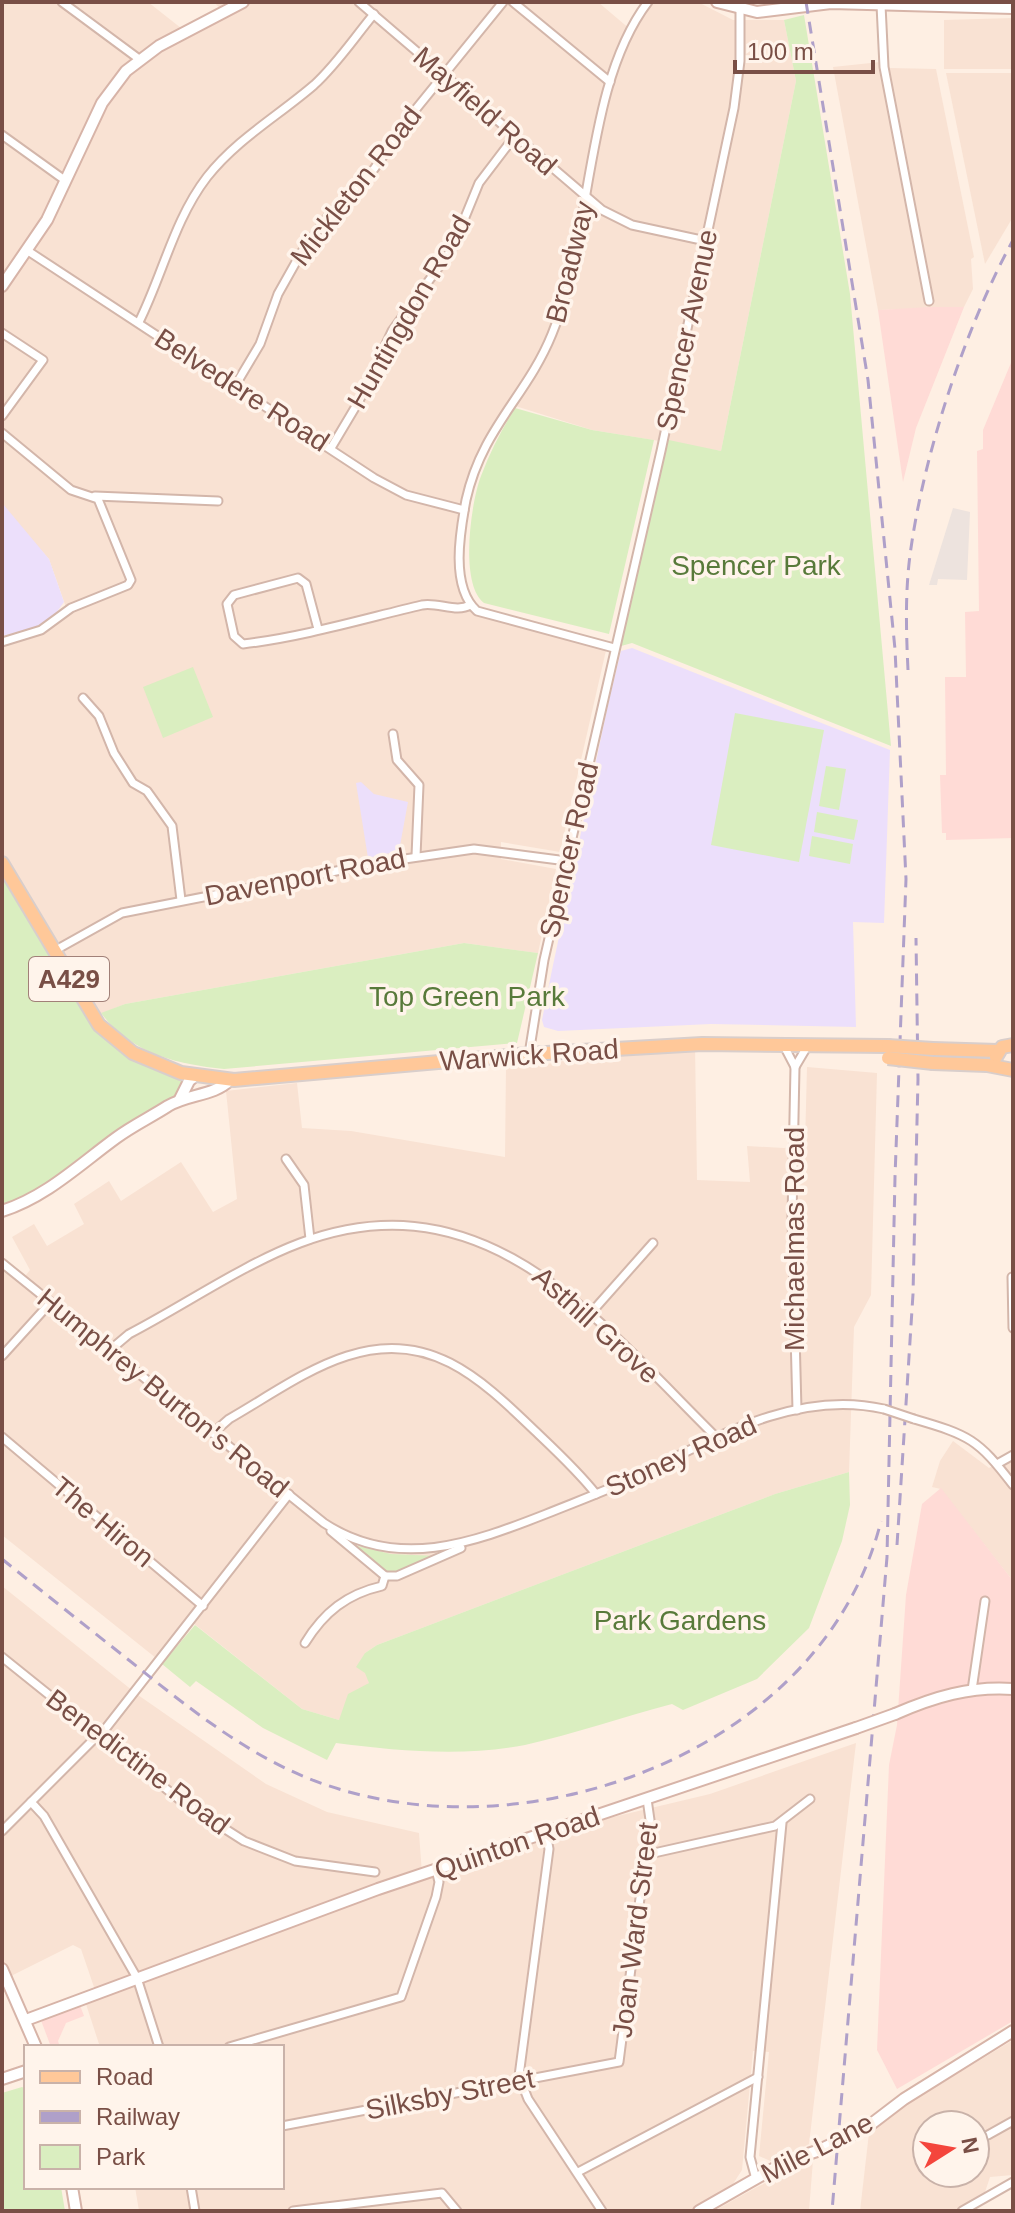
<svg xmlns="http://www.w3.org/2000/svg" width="1015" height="2213" viewBox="0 0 1015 2213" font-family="Helvetica,sans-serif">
<rect width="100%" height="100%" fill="#feefe3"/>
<g fill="#f9e2d3" fill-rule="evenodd">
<path d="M2 2H148L186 32 223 12 214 2H598L631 30 644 8 639 2H698L733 20H784L796 81 721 451 592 430 509 404 490 434 464 510 462 580 477 611 607 646 560 852 501 842V859L556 869 538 953 464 943 125 1004 93 1017 2 863V642L28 634 67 610 49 559 2 506Z"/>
<path d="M1013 18V69H944V20Z"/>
<path d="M880 62 890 68 936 69 974 257 971 259 973 289 964 307 878 310 833 67Z"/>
<path d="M946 73H1013V217L985 264Z"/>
<path d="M695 1044 697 1180 750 1182 747 1146 784 1148 805 1144 807 1067 877 1073 871 1295 854 1327 849 1472 775 1494 377 1645 365 1653 369 1683 339 1720 302 1709 188 1619 156 1658 2 1535V1265L22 1280 30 1270 12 1237 34 1224 47 1246 84 1224 74 1204 109 1181 121 1201 181 1162 213 1212 237 1199 226 1091 297 1083 302 1128 351 1131 505 1157 506 1066 557 1063 598 1049Z"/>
<path d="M953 1441 989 1468 1013 1455V1581L941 1489 932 1487 940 1461Z"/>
<path d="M2 1586 138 1695 266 1784 327 1812 419 1833 422 1874 546 1833 710 1794 856 1743 809 2144 775 2163 759 2156 769 2052 753 2051 742 2170 733 2184 690 2211H139L135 2187H282V2047H100L84 1998 96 1993 81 1949 73 1945 7 1978 2 1969Z"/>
<path d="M1013 2040V2175L990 2177 984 2195 958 2211H860L869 2133 904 2106ZM927 2125H975V2173H927Z"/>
<path d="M813 2160 809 2211H714L757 2187Z"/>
</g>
<g fill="#ffdbd6">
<path d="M929 307H964L916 428 903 482 878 310Z"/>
<path d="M1013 358V838L946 840V833H942L940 775H946L945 677H966L965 612 979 611 977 451 983 449V430Z"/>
<path d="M941 1488 1013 1581V2021L897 2089 877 2050 889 1765 897 1725 906 1595 922 1504Z"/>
<path d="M78 2000 84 2016 66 2023 58 2041 60 2047H51L39 2015Z"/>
</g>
<path fill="#ede3de" d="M953 508 970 512 967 580 938 579 937 585H929Z"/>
<g fill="#ecdffb">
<path d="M3 504 49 559 64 602 53 617 36 627 2 636Z"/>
<path d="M632 648 890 750 884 923 853 922 856 1027 711 1024 558 1031 544 1027 542 1020 552 970 609 700 621 651Z"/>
<path d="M361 782 374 794 408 802 399 851 368 858 356 783Z"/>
</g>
<g fill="#daeec0">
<path d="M804 15 850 294 891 746 632 643 614 648 664 439 721 451 796 81 784 20Z"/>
<path d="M515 408 592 430 654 440 609 634 484 603C459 584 471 502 481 476 490 452 502 429 515 408Z"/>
<path d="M193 667 213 717 163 738 143 687Z"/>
<path d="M735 713 824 730 799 862 711 845Z"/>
<path d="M826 766 846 769 839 810 819 806Z"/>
<path d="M817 812 858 820 854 840 814 832Z"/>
<path d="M812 836 853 844 850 864 809 856Z"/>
<path d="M2 863 99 1025 183 1079 187 1086 183 1095 49 1188 2 1211Z"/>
<path d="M464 943 538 953 517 1043 224 1069C176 1064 132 1054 101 1013L125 1004Z"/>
<path d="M849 1472 850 1505 842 1541 809 1628 757 1679 683 1710 672 1704C623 1717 574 1734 525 1745 464 1757 397 1751 336 1743L327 1760 263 1728 196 1681 190 1687 162 1664 195 1625 302 1709 339 1720 348 1694 369 1683 365 1673 356 1667 365 1653 377 1645 775 1494Z"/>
<path d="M349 1544 391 1554 437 1556C387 1578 392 1580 349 1544Z"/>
<path d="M22 2087 26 2089V2187H61L65 2211H2V2093Z"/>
</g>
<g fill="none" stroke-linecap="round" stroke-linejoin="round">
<g stroke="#d3b6aa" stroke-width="11">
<g id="street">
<path d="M62 2 139 59"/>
<path d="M359 2 602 210 632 225 706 241"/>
<path d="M513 2 610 82"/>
<path d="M881 5 884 67 929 301"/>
<path d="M2 135 66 181"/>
<path d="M28 251 374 478 406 495 464 510"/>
<path d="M139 322C163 274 174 220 207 177 237 139 278 116 314 85 337 64 354 38 374 14"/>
<path d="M2 333 43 360 2 416"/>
<path d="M235 386 260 344 278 294 301 253 329 215 374 169 416 109 503 2"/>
<path d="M2 433 71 490 98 499 131 580 128 585 71 608 41 630 2 642"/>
<path d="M331 448 359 401 392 331 452 249 479 183 514 137"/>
<path d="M95 496 218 501"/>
<path d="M318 629 306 584 298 578 234 595 227 604 234 636 243 644C303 637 363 619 422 605 438 602 457 613 470 605"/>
<path d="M614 648 477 611C450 587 460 532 466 500 482 428 527 396 552 334 593 236 584 86 648 2"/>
<path d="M83 698 99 716 114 753 133 783 147 791 172 826 181 900"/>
<path d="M393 734 397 760 419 785 416 856"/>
<path d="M54 951 122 913 377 863 474 849 567 861"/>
<path d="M784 1046 795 1067 792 1218 797 1410"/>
<path d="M529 1054 544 960 661 451 734 108 740 61V2"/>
<path d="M795 1067 808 1045"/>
<path d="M286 1159 304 1185 310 1239"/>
<path d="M2 1263 324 1523C397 1571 472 1543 546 1514 578 1501 611 1489 642 1474 716 1437 798 1389 884 1409"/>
<path d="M1012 1277 1013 1328"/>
<path d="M590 1314 653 1243"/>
<path d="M110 1350 129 1334C183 1306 244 1264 300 1243 484 1174 599 1321 715 1436"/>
<path d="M2 1356 51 1302"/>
<path d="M914 1419C969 1435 978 1439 1013 1485"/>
<path d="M213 1433 229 1419C266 1398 306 1369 347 1356 428 1329 479 1377 533 1429 555 1450 577 1470 596 1494"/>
<path d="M2 1437 203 1606"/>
<path d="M997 1464 1013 1455"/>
<path d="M331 1531 385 1576"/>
<path d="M385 1576H397L461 1548"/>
<path d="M305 1643C324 1612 347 1594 382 1586L385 1576"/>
<path d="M2 1657 180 1800 244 1841 295 1861 375 1872"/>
<path d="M972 1690 985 1601"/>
<path d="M99 1737 289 1494"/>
<path d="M31 1802 44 1816 137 1978 159 2047"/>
<path d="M2 1831 97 1736"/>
<path d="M546 1833 549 1849 519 2076 528 2099 602 2211"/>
<path d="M645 1855 775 1826 810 1799"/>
<path d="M229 2047 401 1997 436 1897 439 1882 436 1870"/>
<path d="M282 2126 619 2062 650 1820 647 1799"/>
<path d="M988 2135 1013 2121"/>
<path d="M578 2172 758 2077"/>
<path d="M756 2179 750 2157 782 1823"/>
<path d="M191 2187 195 2211"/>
<path d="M293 2211 442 2193 457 2211"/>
<path d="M962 2211 1013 2182"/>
</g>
</g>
<g stroke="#d7b4a8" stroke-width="14">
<g id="secondary">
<path d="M717 2 757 12 831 3 1013 8"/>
<path d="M2 286 47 220 102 103 126 71 159 46 243 2"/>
<path d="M180 1099 189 1081 196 1075"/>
<path d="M2 1211C46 1197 79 1165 116 1138 132 1126 151 1117 168 1106 188 1094 214 1096 230 1080"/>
<path d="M895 1714C934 1697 970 1686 1013 1689"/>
<path d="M2 1969 36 2047"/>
<path d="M26 2020 378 1889 856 1728"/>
<path d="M2 2079 26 2071"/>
<path d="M866 2128 904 2099 1013 2031"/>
<path d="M72 2187 76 2211"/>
<path d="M699 2211 787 2161 817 2151"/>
</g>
</g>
<g stroke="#d9cecb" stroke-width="16">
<g id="primary">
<path d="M2 863 99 1025 133 1053 181 1073 234 1080 529 1054 702 1044 888 1046"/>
<path d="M933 1049 998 1051"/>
<path d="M996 1057 1002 1047 1013 1045"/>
<path d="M933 1063 987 1065 1013 1070"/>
</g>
</g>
<use href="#street" stroke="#fff" stroke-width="7"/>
<use href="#secondary" stroke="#fff" stroke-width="10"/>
<use href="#primary" stroke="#ffc899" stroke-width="12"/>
<g stroke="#afa0c9" stroke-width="3" stroke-dasharray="12 8" stroke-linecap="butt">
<path d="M806 2 868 380 895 649 906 879 895 1177 887 1557 832 2211"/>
<path d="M908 670C906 629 905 588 911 548 925 450 966 326 1013 240"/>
<path d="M897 1545 913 1294 918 1079 916 938"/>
<path d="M2 1559C44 1593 87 1627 130 1661 184 1704 240 1750 305 1777 516 1864 823 1755 881 1521"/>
</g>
<g stroke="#d3b6aa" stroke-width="11" stroke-linecap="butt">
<path id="street-bridge" d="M884 1409 914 1419"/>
</g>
<g stroke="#d7b4a8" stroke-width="14" stroke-linecap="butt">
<g id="secondary-bridge">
<path d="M856 1728 895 1714"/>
<path d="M817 2151 866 2128"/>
</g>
</g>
<g stroke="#d9cecb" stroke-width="16" stroke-linecap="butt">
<g id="primary-bridge">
<path d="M888 1046 933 1049"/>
<path d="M888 1058 933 1063"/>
</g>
</g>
<use href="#street-bridge" stroke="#fff" stroke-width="7"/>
<use href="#secondary-bridge" stroke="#fff" stroke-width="10"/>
<use href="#primary-bridge" stroke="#ffc899" stroke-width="12"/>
</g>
<g text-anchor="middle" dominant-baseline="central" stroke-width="7" stroke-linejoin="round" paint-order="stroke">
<rect fill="#fff4eb" stroke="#a18078" stroke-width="2" x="29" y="957" width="80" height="44" rx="6"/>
<g font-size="26" font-weight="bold" fill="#794f46">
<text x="69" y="979">A429</text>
</g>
<g font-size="28" fill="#794f46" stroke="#fff4eb">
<text transform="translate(485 111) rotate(41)">Mayfield Road</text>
<text transform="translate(356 186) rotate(-52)">Mickleton Road</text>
<text transform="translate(570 262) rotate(-76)">Broadway</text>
<text transform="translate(409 312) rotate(-60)">Huntingdon Road</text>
<text transform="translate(687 330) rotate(-78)">Spencer Avenue</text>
<text transform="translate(242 390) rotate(33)">Belvedere Road</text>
<text transform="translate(569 850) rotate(-77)">Spencer Road</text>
<text transform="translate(305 877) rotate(-11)">Davenport Road</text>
<text transform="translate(529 1055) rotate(-4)">Warwick Road</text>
<text transform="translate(794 1239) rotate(-90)">Michaelmas Road</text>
<text transform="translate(596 1325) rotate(42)">Asthill Grove</text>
<text transform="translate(163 1393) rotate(39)">Humphrey Burton's Road</text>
<text transform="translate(681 1456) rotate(-24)">Stoney Road</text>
<text transform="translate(103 1522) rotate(40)">The Hiron</text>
<text transform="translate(138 1762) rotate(37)">Benedictine Road</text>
<text transform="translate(517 1843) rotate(-19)">Quinton Road</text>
<text transform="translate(635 1930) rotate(-83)">Joan Ward Street</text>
<text transform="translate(450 2094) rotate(-11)">Silksby Street</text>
<text transform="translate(817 2148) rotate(-27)">Mile Lane</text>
</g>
<g font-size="28" fill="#587a3a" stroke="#fff4eb">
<text x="756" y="565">Spencer Park</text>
<text x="467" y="996">Top Green Park</text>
<text x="680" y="1620">Park Gardens</text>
</g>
</g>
<rect width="1015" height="2213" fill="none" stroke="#794f46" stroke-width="8"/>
<rect x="24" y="2045" width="260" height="144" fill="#fff4eb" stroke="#c9b2a9" stroke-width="2"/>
<rect x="40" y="2071" width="40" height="12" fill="#ffc899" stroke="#c9b2a9" stroke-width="2"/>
<text x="96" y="2085" font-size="24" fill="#794f46">Road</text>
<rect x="40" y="2111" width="40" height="12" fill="#afa0c9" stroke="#c9b2a9" stroke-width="2"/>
<text x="96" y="2125" font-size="24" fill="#794f46">Railway</text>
<rect x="40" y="2145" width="40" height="24" fill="#daeec0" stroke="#c9b2a9" stroke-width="2"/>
<text x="96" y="2165" font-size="24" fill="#794f46">Park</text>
<g transform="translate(951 2149) rotate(79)"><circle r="38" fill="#fff4eb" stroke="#c9b2a9" stroke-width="2"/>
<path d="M0-6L14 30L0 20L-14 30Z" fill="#f4453c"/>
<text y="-12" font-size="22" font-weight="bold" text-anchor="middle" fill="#794f46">N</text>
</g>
<path d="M735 60v12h138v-12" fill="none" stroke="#794f46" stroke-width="4"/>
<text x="747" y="60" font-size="24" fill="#794f46" stroke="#fff4eb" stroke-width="6" paint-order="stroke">100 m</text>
</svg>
